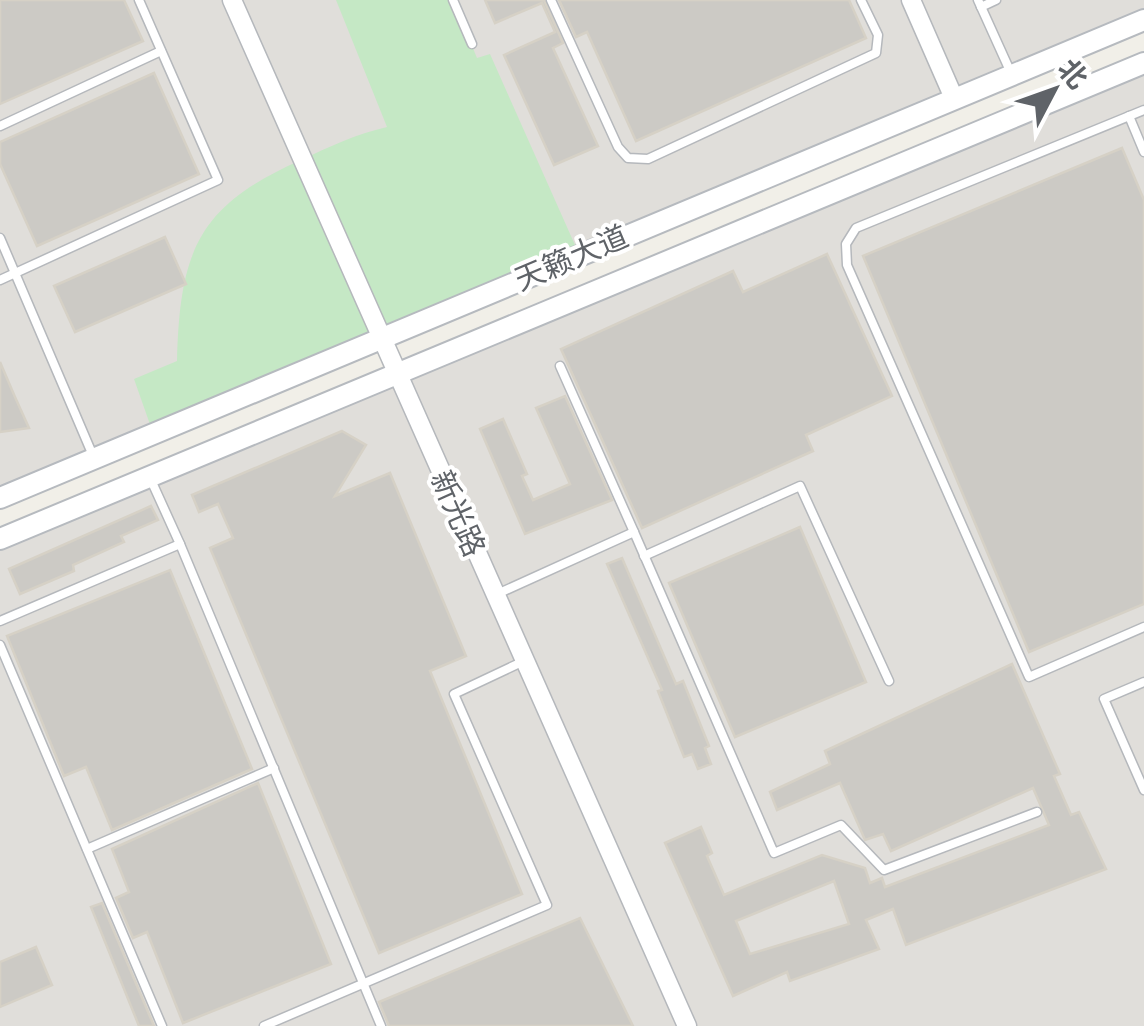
<svg xmlns="http://www.w3.org/2000/svg" width="1144" height="1026" viewBox="0 0 1144 1026" font-family="'Noto Sans','Noto Sans SC',sans-serif">
<rect width="100%" height="100%" fill="#f1efe8"/>
<g fill="#e0deda">
<path d="M0 0H1144V20L0 497Z"/>
<path d="M1144 63V1026H0V539Z"/>
</g>
<path fill="#c5e8c5" d="M336 0H453L477 58 490 54 579 254 153 433 134 379 177 361C180 250 198 206 301 160 329 147 356 134 387 127Z"/>
<g fill="#cccac5" stroke="#d6d1c6" stroke-width="2.5" fill-rule="evenodd">
<path d="M0 0H124L143 41 0 104Z"/>
<path d="M485 0H544L563 43 553 48 598 146 554 165 504 55 555 32 542 3 495 23Z"/>
<path d="M559 0H849L866 38 636 141 587 32 576 37Z"/>
<path d="M154 73 199 174 37 246 0 164V142Z"/>
<path d="M1122 148 1144 200V604L1029 652 863 256Z"/>
<path d="M165 237 186 284 75 332 54 286Z"/>
<path d="M827 254 892 396 806 435 813 451 642 528 561 349 733 271 743 292Z"/>
<path d="M0 362 15 397 29 428 0 432Z"/>
<path d="M565 396 612 500 525 534 480 429 503 419 527 474 522 476 533 500 570 484 536 408Z"/>
<path d="M342 431 366 445 335 496 390 473 466 656 430 671 522 894 379 953 210 548 233 538 218 504 199 512 192 495Z"/>
<path d="M151 506 158 520 121 536 124 542 73 565 74 571 20 594 9 569Z"/>
<path d="M800 527 866 682 735 737 669 583Z"/>
<path d="M622 558 676 684 683 681 709 746 705 748 711 764 698 769 692 754 684 757 658 691 662 690 607 564Z"/>
<path d="M170 570 252 769 112 830 86 767 64 776 7 636Z"/>
<path d="M1012 664 1060 774 1054 776 1071 815 1079 812 1106 869 906 945 893 909 866 920 879 949 790 981 787 972 733 996 665 843 701 827 712 853 707 856 724 895 822 855 865 868 870 883 882 878 885 887 1049 825 1033 788 891 851 883 834 865 840 840 783 777 810 770 792 830 764 825 751ZM834 881 849 924 750 954 736 921Z"/>
<path d="M258 783 331 964 183 1023 147 932 133 938 116 898 129 892 112 849Z"/>
<path d="M102 903 154 1026H139L91 907Z"/>
<path d="M580 918 633 1026H389L379 1002Z"/>
<path d="M36 947 52 985 0 1007V962Z"/>
</g>
<g fill="none" stroke-linecap="round" stroke-linejoin="round">
<g stroke="#b5b8bc" stroke-width="11">
<g id="service">
<path d="M453 0 472 44"/>
<path d="M551 0 618 147 628 158 648 159 876 53 878 35 861 0"/>
<path d="M978 0 1011 73"/>
<path d="M981 7 996 0"/>
<path d="M1144 110 856 228 846 244 847 265 1029 677 1144 627"/>
<path d="M1129 116 1144 152"/>
<path d="M0 126 161 51"/>
<path d="M0 238 94 458"/>
<path d="M0 280 218 180 139 0"/>
<path d="M560 366 634 532"/>
<path d="M180 544 381 1026"/>
<path d="M644 556 800 486 889 681"/>
<path d="M495 595 634 532 774 853 841 825 884 870 1037 812"/>
<path d="M0 621 180 544 151 480"/>
<path d="M0 645 162 1026"/>
<path d="M1144 682 1104 699 1144 790"/>
<path d="M87 849 274 768"/>
<path d="M264 1026 547 905 454 694 524 661"/>
</g>
</g>
<g stroke="#b5b8bc" stroke-width="21">
<g id="tertiary">
<path d="M232 0 687 1026"/>
<path d="M911 0 953 96"/>
</g>
</g>
<g stroke="#b6babf" stroke-width="24">
<g id="secondary">
<path d="M0 498 1144 20"/>
<path d="M0 539 1144 63"/>
</g>
</g>
<use href="#service" stroke="#fff" stroke-width="8"/>
<use href="#tertiary" stroke="#fff" stroke-width="18"/>
<use href="#secondary" stroke="#fff" stroke-width="20"/>
</g>
<g text-anchor="middle" dominant-baseline="central" stroke-width="8" stroke-linejoin="round" paint-order="stroke">
<g font-size="30" fill="#5f6368" stroke="#fff">
<text transform="translate(571 257) rotate(-23)">天籁大道</text>
<text transform="translate(459 513) rotate(66)">新光路</text>
</g>
</g>
<g transform="translate(1054 90) rotate(49)" stroke="#ffffff" stroke-width="8" paint-order="stroke">
<path d="M0-8L18 38L0 25L-18 38Z" fill="#5f6368"/>
<text y="-15" font-size="28" font-weight="bold" text-anchor="middle" fill="#5f6368">北</text>
</g>
</svg>
